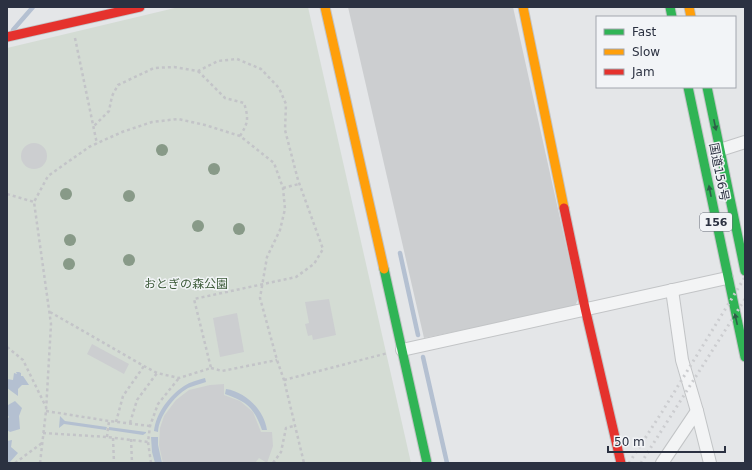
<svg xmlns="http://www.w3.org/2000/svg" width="752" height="470" viewBox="0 0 752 470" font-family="'DejaVu Sans','Noto Sans JP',sans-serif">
<rect width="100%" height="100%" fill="#e4e6e8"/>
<path fill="#d4dcd4" d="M179 7H308L411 463H7V48Z"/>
<g fill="#b4c0d1">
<path d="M16 372H19L21 373V376H23L29 385H22L18 389V396L7 388V379L13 380 14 373 17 374Z"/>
<path d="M205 378 206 382C200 384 193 386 188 388 174 396 159 416 158 432L154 431C156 413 169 396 184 386 190 382 198 380 205 378Z"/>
<path d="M226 389C246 392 264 410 267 430H262C254 408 248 402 225 394Z"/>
<path d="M15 401 22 408 19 416 20 429 10 432 7 430V419L9 417 7 414 8 405Z"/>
<path d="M60 416 65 421 107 427 106 430 64 424 59 428Z"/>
<path d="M109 427 146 432V433L143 435 109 430Z"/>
<path d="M151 437H158V445L162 463H155L152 452Z"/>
<path d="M12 440 11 447 18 453 10 462H7V441Z"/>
</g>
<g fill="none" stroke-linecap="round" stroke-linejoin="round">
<g stroke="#b4c0d1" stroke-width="4.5">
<path d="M13 30 33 7"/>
<path d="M400 253 418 335"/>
<path d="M423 357 447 463"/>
</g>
</g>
<g fill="#ccced0">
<path d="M348 7H513L578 299 576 304 574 307 424 338Z"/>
<circle cx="34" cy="156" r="13"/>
<path d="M329 299 336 335 313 340 312 335 308 336 305 324 309 323 305 302Z"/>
<path d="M237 313 244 352 220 357 213 318Z"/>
<path d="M92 344 129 364 124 374 87 354Z"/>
<path d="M224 384V395L240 401 253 412 261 432H272L273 446 267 463 259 458 255 463H163L159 445 160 428 164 416 176 400 189 390 210 385Z"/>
</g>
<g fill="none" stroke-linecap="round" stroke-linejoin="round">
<g stroke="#c2c4c6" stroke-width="14">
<g id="street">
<path d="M720 150 745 142"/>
<path d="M672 290 682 360 697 411"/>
<path d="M402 350 727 278"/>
<path d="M662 463 697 411 710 463"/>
</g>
</g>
<g stroke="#c2c4c6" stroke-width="11">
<g id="fast">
<path d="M670 7 672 17"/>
<path d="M688 87 745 357"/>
<path d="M707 87 745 271"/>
<path d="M384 269 427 463"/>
</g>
</g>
<g stroke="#c2c4c6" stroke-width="11">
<g id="slow">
<path d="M325 7 384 269"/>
<path d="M523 7 564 208"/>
<path d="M689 7 691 17"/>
</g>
</g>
<g stroke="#c2c4c6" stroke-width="11">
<g id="jam">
<path d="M7 37 140 7"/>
<path d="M564 208 585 308 621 463"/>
</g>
</g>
<g stroke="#c3c4c8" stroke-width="2.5" stroke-dasharray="3 3" stroke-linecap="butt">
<path d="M75 38 97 144"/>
<path d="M198 71 225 98 244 103C249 119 248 123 240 136"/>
<path d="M283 188 299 184"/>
<path d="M7 194 34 202"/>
<path d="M50 312 144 366 157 373 179 378 211 368 194 299 296 277 314 264 323 249 298 180 285 130 286 104 279 88 261 69 237 59 218 61 198 71 174 67 154 68 118 85 112 96 109 111 94 126"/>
<path d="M7 347 23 360 46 407"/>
<path d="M211 368 222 371 277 360"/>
<path d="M284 380 388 353"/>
<path d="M46 411 109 421 150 426"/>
<path d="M116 422 123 396 144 366"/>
<path d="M130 423 137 400 157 373"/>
<path d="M43 433 107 437 148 442"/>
<path d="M107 437 109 421"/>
<path d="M113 438 114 463"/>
<path d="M131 439 132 463"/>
<path d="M15 463 42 443"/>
<path d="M40 463 46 411 51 324 34 202 48 176 89 147 122 132 152 122 178 119 205 125 240 136 274 163 283 188 285 209 280 230 267 257 260 298 277 360 284 380 304 463"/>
<path d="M151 463 148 442 150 426 158 404 179 378"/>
<path d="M273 463 281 452 286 428 294 426"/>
</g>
<use href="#street" stroke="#f3f4f5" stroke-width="12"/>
<use href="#fast" stroke="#30b455" stroke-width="9"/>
<use href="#slow" stroke="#ff9f0a" stroke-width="9"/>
<use href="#jam" stroke="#e5322d" stroke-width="9"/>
<g stroke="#cccdd0" stroke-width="3" stroke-dasharray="2 4" stroke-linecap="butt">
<path d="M629 463 662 412 745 277"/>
<path d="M641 463 745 299"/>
</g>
</g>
<g fill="#889a88">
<circle cx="162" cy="150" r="6"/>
<circle cx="214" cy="169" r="6"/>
<circle cx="66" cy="194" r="6"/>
<circle cx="129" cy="196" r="6"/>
<circle cx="198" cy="226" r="6"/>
<circle cx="239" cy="229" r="6"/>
<circle cx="70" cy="240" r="6"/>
<circle cx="129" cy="260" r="6"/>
<circle cx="69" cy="264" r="6"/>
</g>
<defs><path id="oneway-solid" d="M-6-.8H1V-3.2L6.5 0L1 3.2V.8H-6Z"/></defs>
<g fill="#2d5f48">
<use href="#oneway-solid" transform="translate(715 125) rotate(78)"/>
<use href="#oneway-solid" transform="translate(710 191) rotate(-101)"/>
<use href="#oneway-solid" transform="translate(736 319) rotate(-103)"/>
</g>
<g text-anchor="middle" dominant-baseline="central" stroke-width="3" stroke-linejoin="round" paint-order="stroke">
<rect fill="#f2f4f7" stroke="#676c78" stroke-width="1" x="700" y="213" width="32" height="18" rx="3"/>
<g font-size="11" font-weight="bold" fill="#2b3141">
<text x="716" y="222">156</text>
</g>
<g font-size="12" fill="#2b3141" stroke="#f2f4f7">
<text transform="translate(719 172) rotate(79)">国道156号</text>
</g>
<g font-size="12" fill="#3d5b3a" stroke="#f2f4f7">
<text x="186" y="284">おとぎの森公園</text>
</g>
</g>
<rect width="752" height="470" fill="none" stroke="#2b3141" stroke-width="16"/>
<rect x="596" y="16" width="140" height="72" fill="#f2f4f7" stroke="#a2a6ae"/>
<rect x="604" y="29" width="20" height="6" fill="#30b455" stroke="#a2a6ae"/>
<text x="632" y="36" font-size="12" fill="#2b3141">Fast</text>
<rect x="604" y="49" width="20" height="6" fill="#ff9f0a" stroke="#a2a6ae"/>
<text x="632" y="56" font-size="12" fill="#2b3141">Slow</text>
<rect x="604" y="69" width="20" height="6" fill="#e5322d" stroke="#a2a6ae"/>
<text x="632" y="76" font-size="12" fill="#2b3141">Jam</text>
<path d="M608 446v6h117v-6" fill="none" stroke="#2b3141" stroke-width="2"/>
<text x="614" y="446" font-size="12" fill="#2b3141" stroke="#f2f4f7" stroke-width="3" paint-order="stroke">50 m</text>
</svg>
